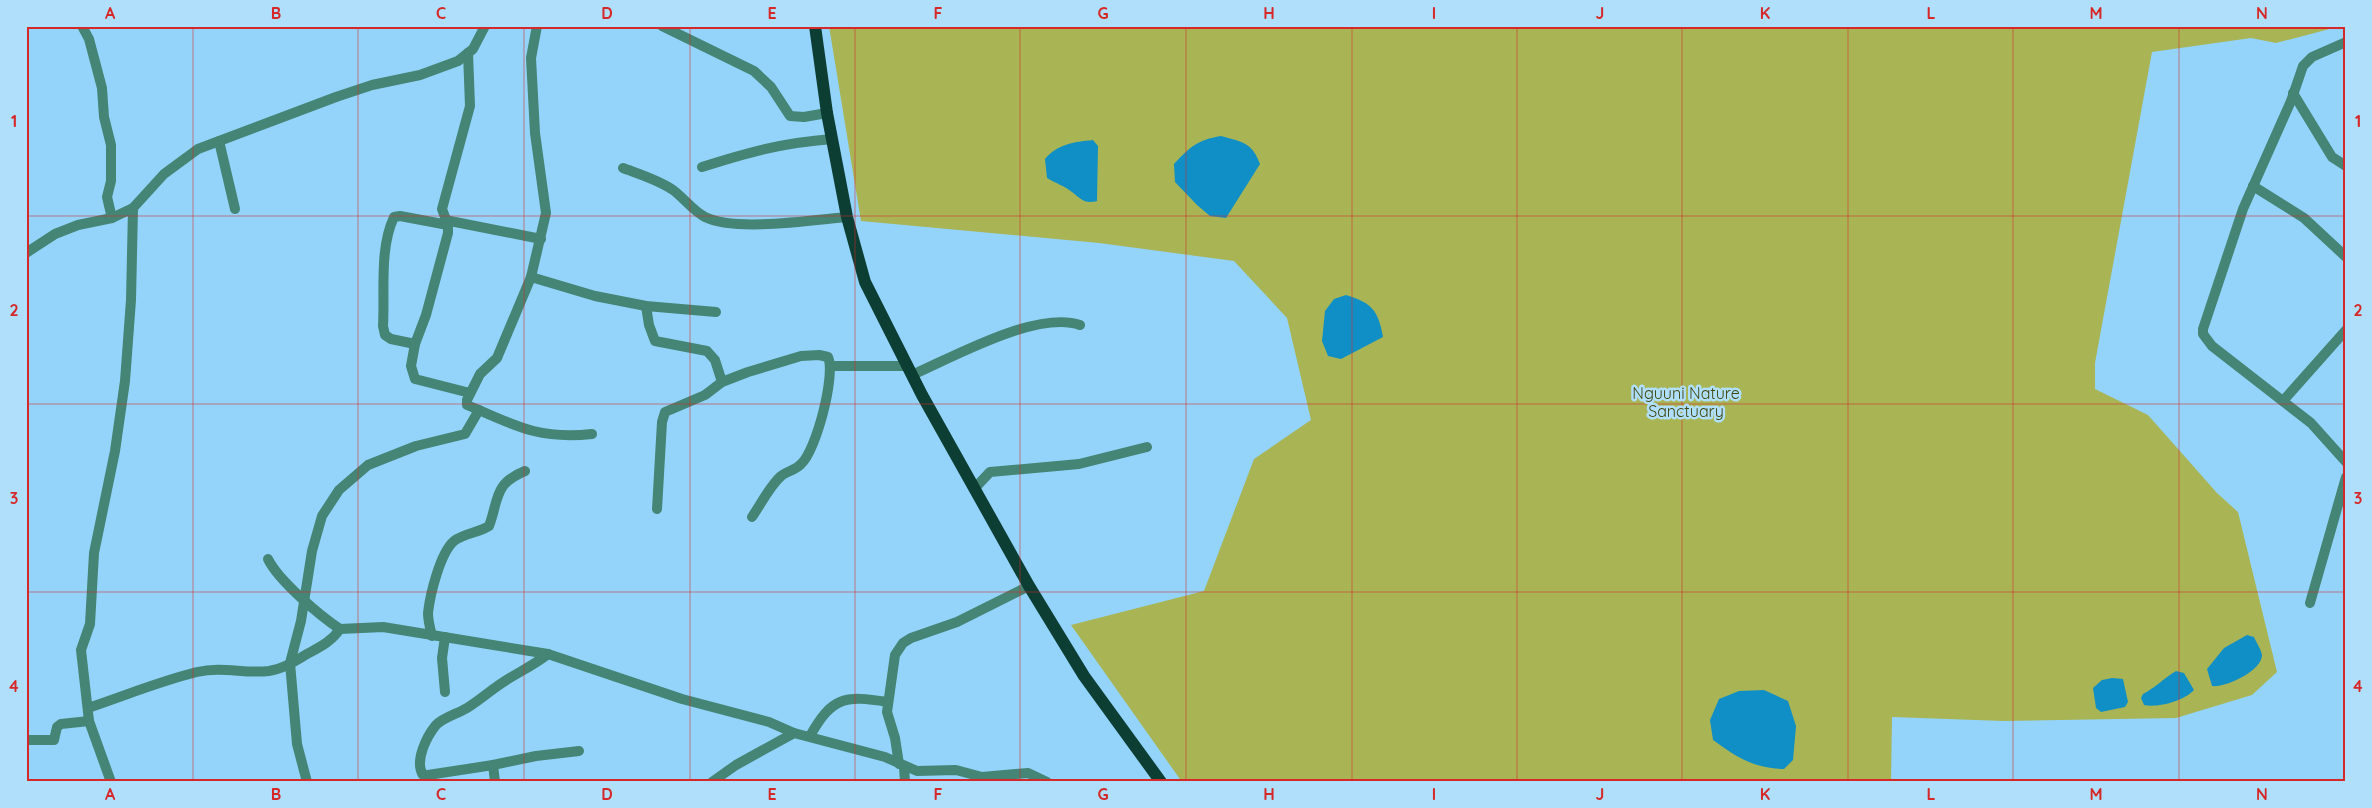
<svg xmlns="http://www.w3.org/2000/svg" width="2372" height="808" viewBox="0 0 2372 808" font-family="Quicksand,sans-serif">
<rect width="100%" height="100%" fill="#94d4fa"/>
<path fill="#a9b555" d="M829 26H2341L2276 43 2251 38 2152 52 2095 363V389L2148 415 2217 493 2238 512 2277 672 2252 695 2176 718 2003 721 1892 717 1891 782H1182L1071 625 1204 591 1254 459 1311 420 1287 318 1234 261 1099 243 861 221Z"/>
<g fill="#0f8fc6">
<path d="M1221 136C1242 142 1252 142 1260 164L1226 218 1210 216 1197 205 1175 182 1174 164C1190 147 1197 140 1221 136Z"/>
<path d="M1093 140 1098 146 1097 201C1084 204 1081 199 1072 192 1065 186 1055 183 1047 178L1045 159C1058 144 1073 142 1093 140Z"/>
<path d="M1346 295C1372 303 1378 310 1383 337L1341 359 1328 356 1322 341 1325 311 1334 299Z"/>
<path d="M2247 635 2254 637C2256 642 2261 649 2262 655 2262 671 2225 688 2212 686L2207 669 2224 648Z"/>
<path d="M2176 671 2184 673 2194 690C2184 701 2158 708 2144 705L2141 698 2143 694C2155 688 2164 678 2176 671Z"/>
<path d="M2112 678 2123 679 2128 702 2125 707 2101 712 2096 708 2093 688 2102 680Z"/>
<path d="M1764 690 1788 701 1796 726 1793 760 1784 769C1753 768 1738 758 1713 740L1710 720 1719 699 1739 691Z"/>
</g>
<g fill="none" stroke-linecap="round" stroke-linejoin="round">
<g stroke="#448575" stroke-width="10">
<path d="M82 26 89 39 102 88 104 117 111 145V181L107 197 112 218"/>
<path d="M662 26 754 71 771 87 790 116 804 117 827 113"/>
<path d="M2346 42 2312 57 2303 66 2291 101 2243 209 2203 329V334L2212 346 2311 423 2346 462"/>
<path d="M468 53 470 106 442 209 448 225V233L426 315 415 344 411 366 415 379 470 393"/>
<path d="M2293 93 2332 157 2346 166"/>
<path d="M219 141 235 209"/>
<path d="M702 167C749 152 782 143 832 139"/>
<path d="M623 168C639 174 659 180 673 190 684 198 692 210 705 217 735 232 813 220 847 217"/>
<path d="M2253 186 2304 218 2346 257"/>
<path d="M445 220 541 239"/>
<path d="M26 253 55 234 78 225 112 218 133 208 164 174 198 149 336 97 372 85 420 75 458 61 473 49 485 26"/>
<path d="M531 277 595 296 646 306 716 312"/>
<path d="M646 306 649 325 655 341 707 351 715 360 722 382"/>
<path d="M415 344 391 339 385 335 383 326C385 291 379 249 394 217L400 216 448 225"/>
<path d="M830 366H907"/>
<path d="M912 375C953 357 1037 310 1080 325"/>
<path d="M2283 401 2346 330"/>
<path d="M479 410C521 429 545 439 592 434"/>
<path d="M974 489 990 472 1079 464 1147 447"/>
<path d="M657 509 662 422 665 412 705 395 722 382 748 372 801 356 819 355 828 357C836 375 816 451 801 464 796 470 787 471 781 476 769 487 761 504 752 517"/>
<path d="M268 559C278 580 320 616 340 629"/>
<path d="M2310 603 2346 477"/>
<path d="M432 636C430 628 428 621 428 613 430 595 440 553 454 541 465 533 478 533 489 526 499 500 493 484 525 471"/>
<path d="M445 637 442 658 445 692"/>
<path d="M548 654C534 665 519 672 505 681 492 689 480 700 467 708 457 714 444 717 436 725 427 736 414 761 423 775H428L493 765 536 756 579 751"/>
<path d="M88 708C124 696 160 681 197 672 223 666 244 674 269 671 283 669 295 661 307 654 320 647 331 642 340 629L383 627 548 654 682 699 769 722 794 733"/>
<path d="M810 736C832 697 844 695 888 702"/>
<path d="M26 740H54L57 727 61 724 89 721"/>
<path d="M899 764 895 738 887 712 895 655 903 643 911 638 957 622 1029 586"/>
<path d="M493 765 495 782"/>
<path d="M904 767 905 782"/>
<path d="M111 782 89 721 81 650 90 624 94 553 115 451 125 381 131 300 133 208"/>
<path d="M307 782 297 744 290 663 301 621 312 551 322 516 339 490 368 465 416 446 465 434 479 410 467 405V400L480 374 497 358 531 277 546 213 535 133 531 58 537 26"/>
<path d="M712 782 736 765 794 733 885 757 917 771 956 770 982 777 1028 773 1047 782"/>
</g>
<path stroke="#0d3e34" stroke-width="12" d="M815 26 827 113 847 217 865 282 922 395 1029 586 1084 676 1161 782"/>
</g>
<path fill="none" stroke="#d62828" stroke-width="1" stroke-opacity="0.55" d="M193 26V782M358 26V782M524 26V782M690 26V782M855 26V782M1020 26V782M1186 26V782M1352 26V782M1517 26V782M1682 26V782M1848 26V782M2013 26V782M2179 26V782M26 216H2346M26 404H2346M26 592H2346"/>
<g text-anchor="middle" dominant-baseline="central" stroke-width="5" stroke-linejoin="round" paint-order="stroke">
<g font-size="16" fill="#3f450d" stroke="#b0dffc">
<text x="1686" y="393">Nguuni Nature<tspan x="1686" dy="18">Sanctuary</tspan></text>
</g>
</g>
<rect width="2372" height="808" fill="none" stroke="#b0dffc" stroke-width="55"/>
<rect x="28" y="28" width="2316" height="752" fill="none" stroke="#d62828" stroke-width="2"/>
<g font-size="16" text-anchor="middle" font-weight="bold" fill="#d62828">
<text x="110" y="19">A</text>
<text x="276" y="19">B</text>
<text x="441" y="19">C</text>
<text x="607" y="19">D</text>
<text x="772" y="19">E</text>
<text x="938" y="19">F</text>
<text x="1103" y="19">G</text>
<text x="1269" y="19">H</text>
<text x="1434" y="19">I</text>
<text x="1600" y="19">J</text>
<text x="1765" y="19">K</text>
<text x="1931" y="19">L</text>
<text x="2096" y="19">M</text>
<text x="2262" y="19">N</text>
<text x="14" y="127">1</text>
<text x="2358" y="127">1</text>
<text x="14" y="316">2</text>
<text x="2358" y="316">2</text>
<text x="14" y="504">3</text>
<text x="2358" y="504">3</text>
<text x="14" y="692">4</text>
<text x="2358" y="692">4</text>
<text x="110" y="800">A</text>
<text x="276" y="800">B</text>
<text x="441" y="800">C</text>
<text x="607" y="800">D</text>
<text x="772" y="800">E</text>
<text x="938" y="800">F</text>
<text x="1103" y="800">G</text>
<text x="1269" y="800">H</text>
<text x="1434" y="800">I</text>
<text x="1600" y="800">J</text>
<text x="1765" y="800">K</text>
<text x="1931" y="800">L</text>
<text x="2096" y="800">M</text>
<text x="2262" y="800">N</text>
</g>
</svg>
